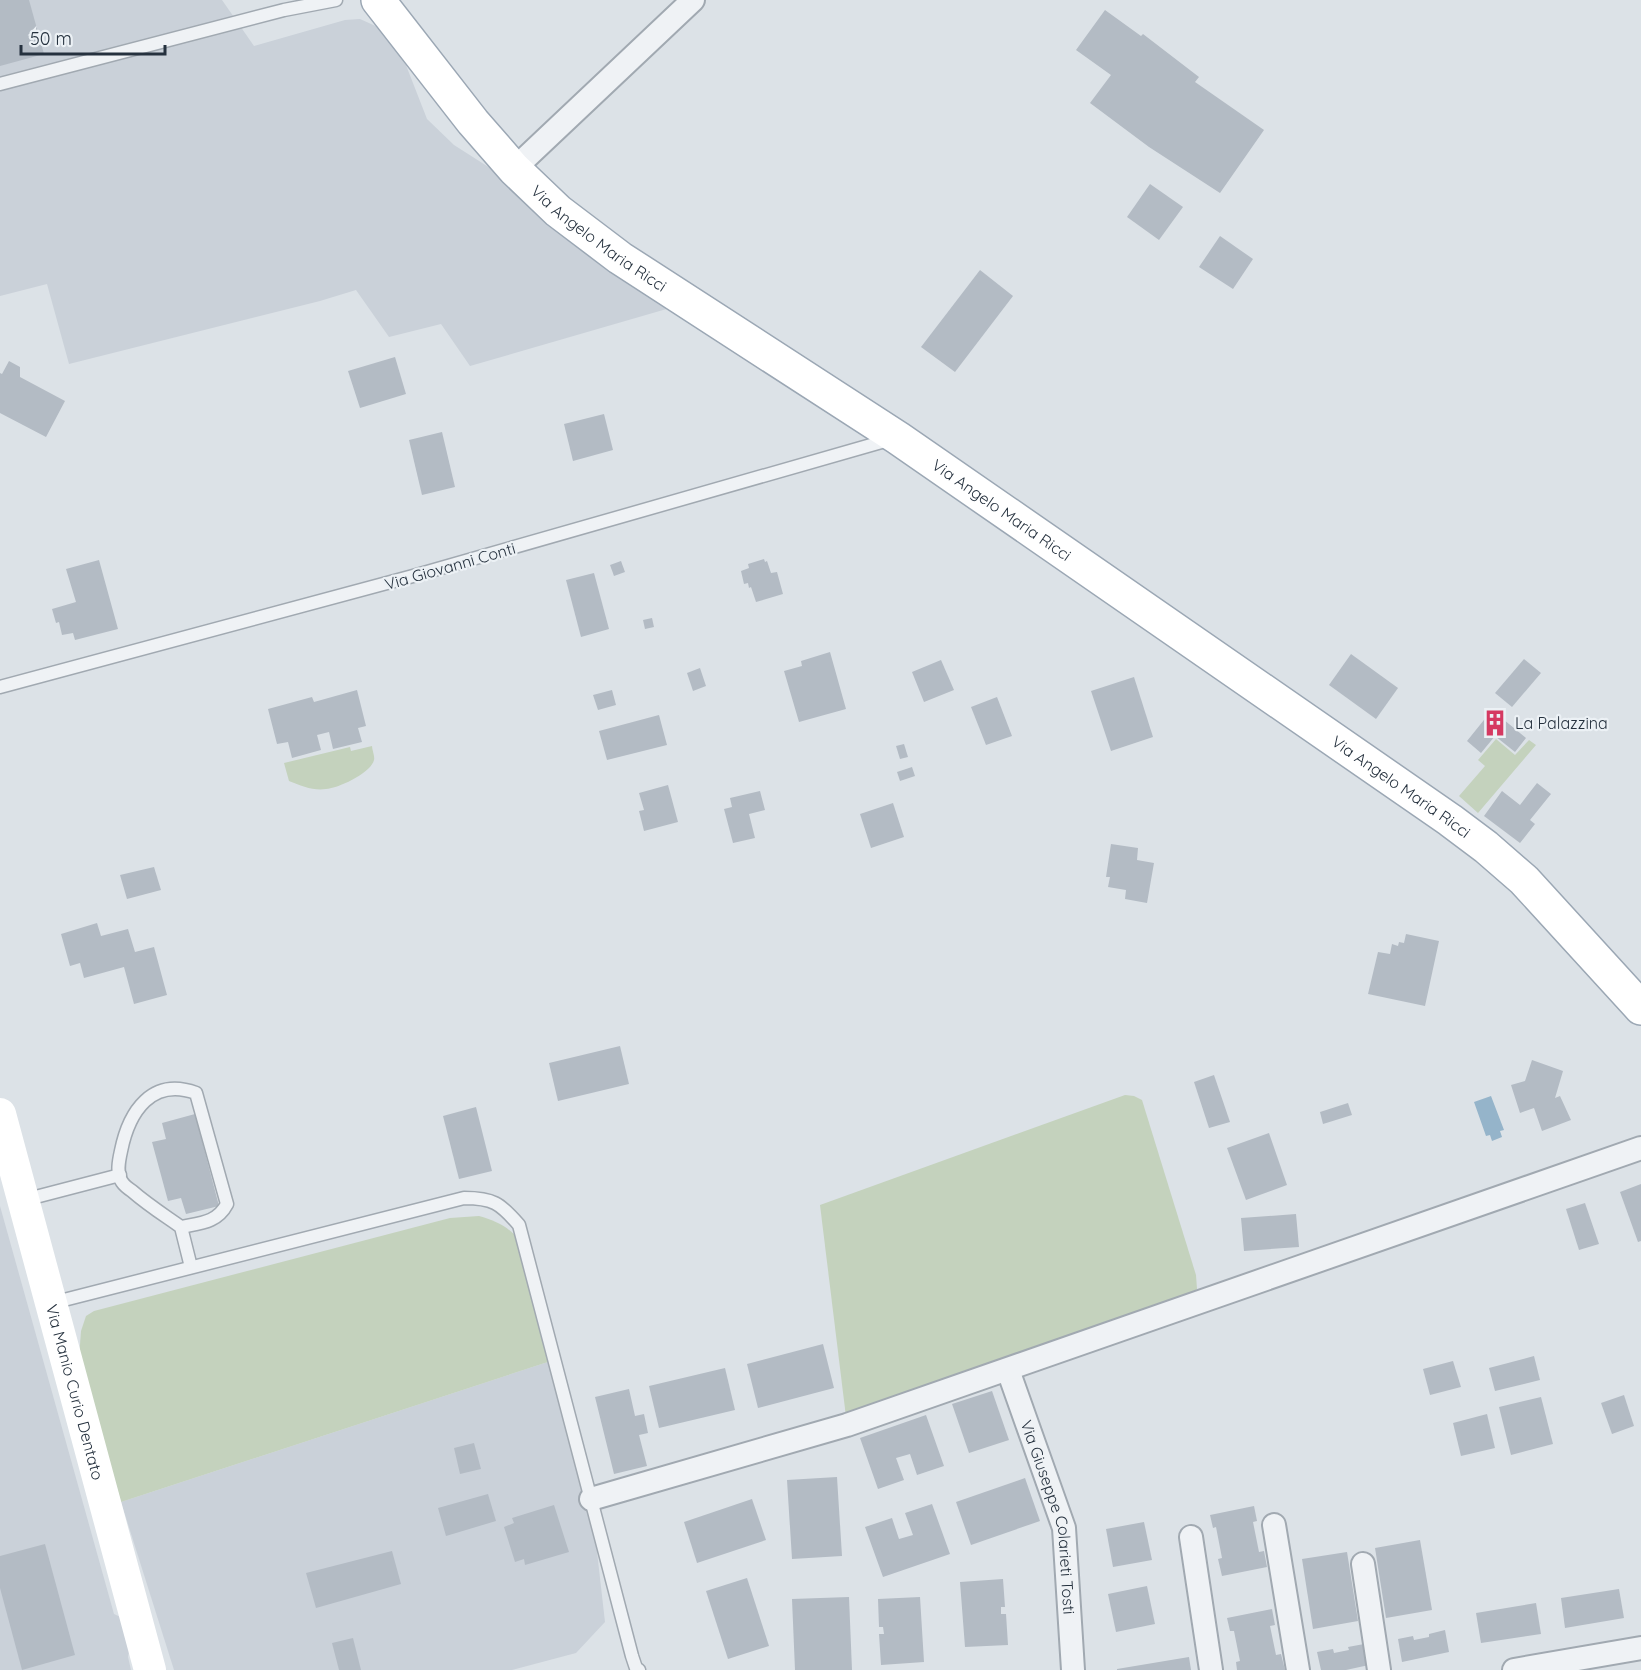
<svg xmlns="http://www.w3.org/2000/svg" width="1641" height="1670" viewBox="0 0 1641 1670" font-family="Quicksand,sans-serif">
<rect width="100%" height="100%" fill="#dce2e7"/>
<g fill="#cad1d9">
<path d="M0 0H222L254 46 345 20 360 19 389 32 400 45 404 60 427 119 454 145 501 175 670 308 470 366 441 324 389 337 356 290 320 301 69 364 47 284 0 296Z"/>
<path d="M0 1206 114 1614 127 1620 132 1636 128 1657 131 1670H0Z"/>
<path d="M554 1360 591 1499 605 1622 576 1653 512 1670H174L121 1502Z"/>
</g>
<g fill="#c4d2bd">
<path d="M1496 739 1515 755 1529 740 1536 745 1478 813 1459 796 1485 766 1478 760Z"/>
<path d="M372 746C372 750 375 756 374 760 371 773 339 788 326 789 314 791 301 786 289 781L284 763 350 747 351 751Z"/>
<path d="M1125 1095 1134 1096 1142 1100 1196 1275 1197 1289 1189 1297 847 1425 820 1205Z"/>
<path d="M479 1216C496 1221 508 1226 520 1241L554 1360 121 1502 79 1358 81 1331 86 1316 94 1311 450 1218Z"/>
</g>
<path fill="#95b4ca" d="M1491 1096 1504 1130 1500 1131 1502 1137 1492 1141 1490 1135 1486 1136 1474 1102Z"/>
<g fill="#b3bbc4">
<path d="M0 0H29L44 54 0 66Z"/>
<path d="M1105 10 1141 36 1143 34 1199 77 1195 82 1264 130 1220 193 1149 147 1090 103 1111 75 1076 50Z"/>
<path d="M1150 184 1183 207 1159 240 1127 217Z"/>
<path d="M1220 236 1253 259 1233 289 1199 267Z"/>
<path d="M980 270 1013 296 955 372 921 347Z"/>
<path d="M395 357 406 394 360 408 348 371Z"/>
<path d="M9 361 20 367V377L65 401 46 437 0 413V373L2 374Z"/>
<path d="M604 414 613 450 573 461 564 424Z"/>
<path d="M442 432 455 487 422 495 409 440Z"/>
<path d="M764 559 765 562 767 561 771 573 777 572 783 594 756 602 751 587 749 588 748 583 744 584 741 571 749 568 748 564Z"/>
<path d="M99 560 118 629 75 640 73 633 62 635 59 622 56 623 52 609 76 602 66 569Z"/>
<path d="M621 561 625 572 614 576 610 565Z"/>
<path d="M594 573 609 629 581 637 566 580Z"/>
<path d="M652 618 654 627 645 629 643 620Z"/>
<path d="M830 652 846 709 799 722 784 671 802 666 801 661Z"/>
<path d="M1351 654 1398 688 1376 719 1329 685Z"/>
<path d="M1524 659 1541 673 1512 707 1495 693Z"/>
<path d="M941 660 954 690 924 702 912 672Z"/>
<path d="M700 668 706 686 693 691 687 673Z"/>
<path d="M1134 677 1153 737 1111 751 1091 691Z"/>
<path d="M357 690 366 726 358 728 362 742 333 749 329 732 317 735 321 750 292 758 288 742 277 744 268 709 312 697 314 702Z"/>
<path d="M612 690 616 705 598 710 593 695Z"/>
<path d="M997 697 1012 736 986 745 971 707Z"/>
<path d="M1492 710 1526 738 1515 752 1495 736 1481 753 1467 741Z"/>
<path d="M659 715 667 745 607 760 599 731Z"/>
<path d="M904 744 908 757 900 759 896 746Z"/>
<path d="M912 767 915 776 900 781 897 772Z"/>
<path d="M1537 783 1551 794 1530 820 1535 824 1520 843 1484 816 1502 791 1520 805Z"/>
<path d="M668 785 678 822 644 831 639 811 644 810 639 793Z"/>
<path d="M760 791 765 810 749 814 755 838 733 843 724 809 732 807 730 798Z"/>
<path d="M893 803 904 837 871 848 860 814Z"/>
<path d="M1111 844 1138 848 1137 860 1154 863 1147 903 1125 899 1126 890 1108 887 1110 877H1106Z"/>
<path d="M154 867 161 890 127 899 120 875Z"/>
<path d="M97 923 101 936 128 929 135 952 154 947 167 995 134 1004 124 967 84 978 80 963 70 966 61 934Z"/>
<path d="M1406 934 1439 941 1425 1006 1368 994 1378 952 1390 954 1392 944 1398 946 1399 942 1404 943Z"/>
<path d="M620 1046 629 1084 558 1101 549 1063Z"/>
<path d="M1532 1060 1563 1071 1555 1098 1560 1096 1571 1120 1542 1131 1534 1108 1520 1113 1511 1085 1525 1081Z"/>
<path d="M1214 1075 1230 1122 1209 1128 1194 1082Z"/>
<path d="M1348 1103 1352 1115 1323 1124 1320 1112Z"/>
<path d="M476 1107 492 1171 459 1179 443 1116Z"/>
<path d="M195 1114 219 1206 186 1214 181 1198 168 1201 152 1142 166 1139 162 1123Z"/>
<path d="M1269 1133 1287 1185 1246 1200 1227 1148Z"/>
<path d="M1641 1184V1241L1638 1242 1620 1192Z"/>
<path d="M1585 1203 1599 1244 1579 1250 1566 1209Z"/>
<path d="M1296 1214 1299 1247 1244 1251 1241 1218Z"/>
<path d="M823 1344 834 1388 758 1408 747 1364Z"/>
<path d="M1534 1356 1540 1380 1495 1391 1489 1368Z"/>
<path d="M1453 1361 1461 1387 1430 1395 1423 1369Z"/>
<path d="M725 1368 735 1410 659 1428 649 1386Z"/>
<path d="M629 1389 635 1416 644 1414 648 1433 639 1435 647 1466 614 1474 595 1397Z"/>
<path d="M992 1391 1009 1440 969 1453 952 1404Z"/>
<path d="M1624 1395 1634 1426 1612 1434 1601 1403Z"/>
<path d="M1541 1397 1553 1444 1511 1455 1499 1407Z"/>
<path d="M1487 1414 1495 1448 1461 1456 1453 1423Z"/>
<path d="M926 1415 944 1466 917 1475 910 1454 896 1458 904 1480 878 1489 860 1438Z"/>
<path d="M474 1443 481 1469 460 1474 454 1448Z"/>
<path d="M837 1477 842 1556 792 1559 787 1480Z"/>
<path d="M1025 1478 1040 1521 971 1545 956 1502Z"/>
<path d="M488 1494 496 1521 446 1536 438 1508Z"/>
<path d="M752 1499 766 1540 697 1563 684 1522Z"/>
<path d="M932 1504 950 1554 883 1577 865 1527 892 1518 899 1539 913 1535 905 1513Z"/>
<path d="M554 1505 569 1552 525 1565 524 1559 515 1562 504 1527 514 1523 512 1518Z"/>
<path d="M1254 1506 1257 1521 1253 1522 1259 1552 1264 1551 1267 1567 1222 1576 1218 1559 1222 1558 1216 1527 1213 1528 1210 1515Z"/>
<path d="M1144 1522 1152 1560 1113 1567 1106 1529Z"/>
<path d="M1420 1540 1432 1610 1386 1618 1375 1548Z"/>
<path d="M45 1544 75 1655 22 1670 0 1588V1556Z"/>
<path d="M392 1551 401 1584 316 1608 306 1573Z"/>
<path d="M1347 1552 1358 1621 1313 1629 1302 1559Z"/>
<path d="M747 1578 769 1646 728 1659 706 1591Z"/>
<path d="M1003 1579 1005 1607H1001V1614H1006L1008 1645 965 1647 960 1582Z"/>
<path d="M1147 1586 1155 1624 1116 1632 1108 1594Z"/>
<path d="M1619 1589 1624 1618 1565 1628 1561 1598Z"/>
<path d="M849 1597 852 1670H795L792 1599Z"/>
<path d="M920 1597 924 1662 881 1665 879 1634H884L883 1627H879L878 1599Z"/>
<path d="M1536 1603 1541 1634 1481 1643 1476 1613Z"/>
<path d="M1272 1609 1275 1625 1270 1626 1276 1655 1281 1654 1285 1670H1237L1236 1662 1240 1661 1234 1631H1230L1227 1618Z"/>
<path d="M1445 1630 1449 1652 1402 1662 1398 1639 1413 1636 1414 1640 1429 1637V1634Z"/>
<path d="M353 1638 361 1670H339L332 1643Z"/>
<path d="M1364 1644 1369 1665 1346 1670H1321L1317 1652 1333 1649 1334 1653 1349 1650 1348 1647Z"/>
<path d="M1189 1657 1191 1670H1117V1669Z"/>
</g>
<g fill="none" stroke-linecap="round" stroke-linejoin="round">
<g stroke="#a1a9b1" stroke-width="15">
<g id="lane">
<path d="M0 84 284 10 336 0"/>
<path d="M0 687 413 576 892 439"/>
<path d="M24 1200 120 1175"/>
<path d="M181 1227C200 1223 217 1223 227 1204L196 1093C152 1077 129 1111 121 1151 119 1160 116 1173 122 1182 124 1185 129 1189 132 1191 148 1205 164 1215 181 1227L191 1267"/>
<path d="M52 1303 464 1198C493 1198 500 1203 519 1225L632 1656 636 1668 639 1670"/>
</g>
</g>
<g stroke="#a1a9b1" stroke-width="26">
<g id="street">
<path d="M514 169 693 0"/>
<path id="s1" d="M1008 1370 1064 1528 1073 1670"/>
<path d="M591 1499 847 1425 1641 1148"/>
<path d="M1274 1525 1298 1670"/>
<path d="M1191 1537 1211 1670"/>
<path d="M1363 1564 1379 1670"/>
<path d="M1514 1670 1641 1648"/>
</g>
</g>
<g stroke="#9ba7b4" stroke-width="36">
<g id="primary">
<path id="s3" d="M378 0 473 122 514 169 558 211 620 258 898 438 1450 820 1486 847 1524 880 1641 1008"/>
</g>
</g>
<use href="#lane" stroke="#eff2f5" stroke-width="12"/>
<use href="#street" stroke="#eff2f5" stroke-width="22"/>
<path stroke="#fff" stroke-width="32" id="s2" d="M0 1114 150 1670"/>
<use href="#primary" stroke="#fff" stroke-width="33"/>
</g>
<defs>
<g id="building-bare" transform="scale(2.07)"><path d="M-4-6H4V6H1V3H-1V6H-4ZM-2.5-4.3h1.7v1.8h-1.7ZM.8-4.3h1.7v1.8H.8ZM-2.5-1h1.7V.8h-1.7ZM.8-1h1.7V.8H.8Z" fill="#d53961" stroke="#ecf1f5" stroke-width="2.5" paint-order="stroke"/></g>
</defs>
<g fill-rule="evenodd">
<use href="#building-bare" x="1495" y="723"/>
</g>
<g text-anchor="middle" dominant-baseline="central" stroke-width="4.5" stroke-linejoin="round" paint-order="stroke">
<g font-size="16" fill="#25313e" stroke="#ecf1f5">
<text stroke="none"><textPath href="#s3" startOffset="327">Via Angelo Maria Ricci</textPath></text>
<text stroke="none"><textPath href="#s3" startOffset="813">Via Angelo Maria Ricci</textPath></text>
<text transform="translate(450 566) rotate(-16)">Via Giovanni Conti</text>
<text stroke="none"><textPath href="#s3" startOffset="1299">Via Angelo Maria Ricci</textPath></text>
<text stroke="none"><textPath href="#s2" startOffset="288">Via Manio Curio Dentato</textPath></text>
<text stroke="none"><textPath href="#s1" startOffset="154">Via Giuseppe Colarieti Tosti</textPath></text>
</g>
<g font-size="16" fill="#25313e" stroke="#ecf1f5" text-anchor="start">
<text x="1515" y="723">La Palazzina</text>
</g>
</g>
<path d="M21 45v9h144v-9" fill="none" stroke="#25313e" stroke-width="3"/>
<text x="30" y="45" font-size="18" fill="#25313e" stroke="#ecf1f5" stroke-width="4.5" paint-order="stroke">50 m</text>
</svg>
